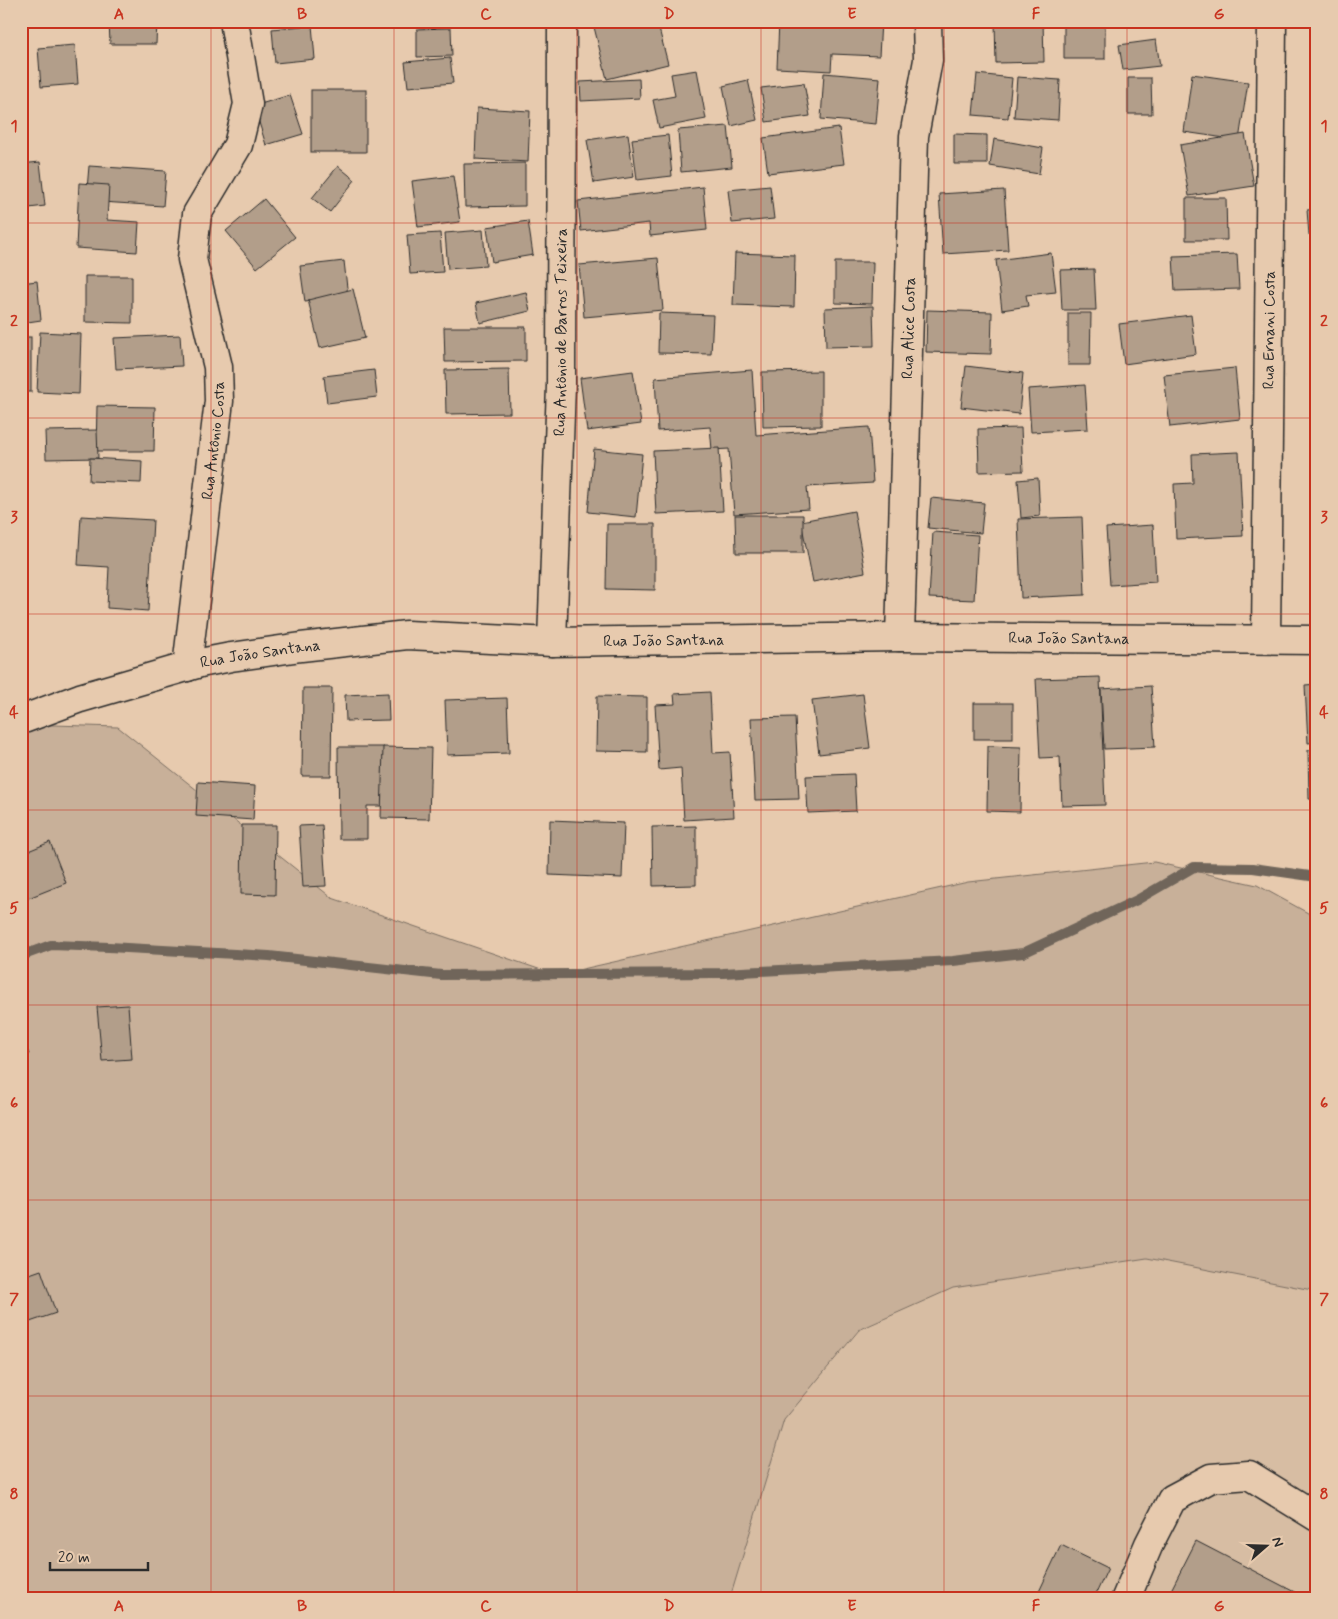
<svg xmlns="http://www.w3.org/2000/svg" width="1338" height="1619" viewBox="0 0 1338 1619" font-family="Mynerve,sans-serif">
<rect width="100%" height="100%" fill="#e7caae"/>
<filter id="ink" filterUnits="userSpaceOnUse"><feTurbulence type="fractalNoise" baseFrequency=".02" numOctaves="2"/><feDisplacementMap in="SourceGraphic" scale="10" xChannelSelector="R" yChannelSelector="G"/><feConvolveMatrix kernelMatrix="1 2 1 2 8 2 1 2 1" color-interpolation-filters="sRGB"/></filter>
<g filter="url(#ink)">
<path fill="#d7bda3" d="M1147 1258 1317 1291V1598H730L784 1420 859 1331 953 1288Z"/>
<path fill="#c8b099" stroke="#7a6e62" d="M21 724 118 727 332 898 556 975 968 882 1154 862 1257 885 1317 918V1291L1147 1258 953 1288 859 1330 784 1420 730 1598H21Z"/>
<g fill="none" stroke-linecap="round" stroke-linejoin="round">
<path stroke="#6f655a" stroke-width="10" d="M21 956 51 945 109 947 269 956 441 975 723 973 953 961 1023 953 1137 900 1194 867 1253 868 1317 877"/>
</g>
<g fill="#b29e8a" stroke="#2b2b2b">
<path d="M109 21H157L156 44H110Z"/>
<path d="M435 21H494V22L436 25Z"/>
<path d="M600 21H657L668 64 607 79 593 23Z"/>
<path d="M779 21H881L879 56 832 54 831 71 777 68Z"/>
<path d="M1043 21 1044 62 996 63 995 22Z"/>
<path d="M1064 22 1105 23V59H1064Z"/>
<path d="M312 25 315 59 275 63 272 29Z"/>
<path d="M451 28 452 56 417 57V29Z"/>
<path d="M1156 40 1160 66 1123 70 1119 45Z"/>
<path d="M75 45 78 84 41 87 38 48Z"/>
<path d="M450 58 453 83 408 87 405 62Z"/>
<path d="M697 70 706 119 659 128 653 100 675 96 671 74Z"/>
<path d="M824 73 880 78 876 124 821 119Z"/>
<path d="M977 74 1012 78 1008 118 973 115Z"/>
<path d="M1192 74 1248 82 1239 140 1184 132Z"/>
<path d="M1017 77 1060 80 1058 120 1014 117Z"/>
<path d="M1128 78H1151L1152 114H1128Z"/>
<path d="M639 79 640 98 581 101 580 82Z"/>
<path d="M748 80 757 120 731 126 723 86Z"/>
<path d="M804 83 810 116 766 122 761 88Z"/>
<rect x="311" y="90" width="55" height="62"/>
<path d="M290 95 303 134 266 145 254 106Z"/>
<path d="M477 108 530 111 528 162 475 159Z"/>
<path d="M728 126 732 167 681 172 678 130Z"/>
<path d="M839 128 844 164 768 173 763 138Z"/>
<path d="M628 134 634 177 594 183 587 140Z"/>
<path d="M954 134 987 135V164H954Z"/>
<path d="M1245 134 1254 186 1189 196 1180 145Z"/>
<path d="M668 135 672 176 637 180 632 139Z"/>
<path d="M994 139 1043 148 1039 174 990 166Z"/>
<path d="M40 162 45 206 21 209V164Z"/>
<path d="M525 163V206L465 207 464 164Z"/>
<path d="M89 166 166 171 163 206 86 201Z"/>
<path d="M338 166 355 180 330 212 312 198Z"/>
<path d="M453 176 460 222 418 227 412 181Z"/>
<path d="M79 183 109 185 107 220 139 222 137 252 76 248Z"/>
<path d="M770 186 774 219 732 223 728 190Z"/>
<path d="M703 187 707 230 650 236 649 223 581 231 578 201Z"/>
<path d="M1004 190 1008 250 943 254 939 194Z"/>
<path d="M1186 198H1226L1227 240H1186Z"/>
<path d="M264 199 295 237 257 268 226 231Z"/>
<path d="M1317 209V234L1309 235 1307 210Z"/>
<path d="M528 221 533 255 492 262 487 227Z"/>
<path d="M483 230 486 266 448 269 445 233Z"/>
<path d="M440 233 443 272 410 274 407 235Z"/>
<path d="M735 253 795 255 794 307 733 305Z"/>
<path d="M1051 253 1056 292 1026 295 1028 306 1002 310 996 260Z"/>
<path d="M1237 254 1239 289 1175 291 1173 256Z"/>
<path d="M658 258 663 310 584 317 579 265Z"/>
<path d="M344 261 348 297 305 302 300 266Z"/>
<path d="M835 262H873L872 304 835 303Z"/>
<path d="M1094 269 1096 310H1062L1060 270Z"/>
<path d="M85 276H132V323L85 322Z"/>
<path d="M37 281 41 320 21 323V283Z"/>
<path d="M353 289 365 338 320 348 308 300Z"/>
<path d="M526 292 530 311 480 323 476 303Z"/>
<path d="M873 306 874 346 826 347 825 308Z"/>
<path d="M927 310 992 312 991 354 926 352Z"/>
<path d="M659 313 713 315 711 354 658 353Z"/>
<path d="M1068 313H1091L1090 365H1068Z"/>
<path d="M1191 315 1196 354 1124 364 1119 324Z"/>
<path d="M444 327H526V361L445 362Z"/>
<path d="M40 332 81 334 79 394 37 392Z"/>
<path d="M180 335 182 366 116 369 114 338Z"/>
<rect x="21" y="337" width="10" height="55"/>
<path d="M966 366 1023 373 1019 414 961 407Z"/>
<path d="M1235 368 1240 419 1170 427 1164 375Z"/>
<path d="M509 369 510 413 446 414 445 370Z"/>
<path d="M374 370 377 397 327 403 324 376Z"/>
<path d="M752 370 756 435 869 427 873 483 807 487 809 509 734 514 729 449 712 450 710 427 658 431 655 378Z"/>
<path d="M633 371 641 424 587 431 580 378Z"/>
<path d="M821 371V426L763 427 762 372Z"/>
<path d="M1085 385 1088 429 1031 432 1028 389Z"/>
<path d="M97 406 155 407 154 451H96Z"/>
<path d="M1021 428 1023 471 979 472 978 429Z"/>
<path d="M97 430 98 458 46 459 45 431Z"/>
<path d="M719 448 723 511 656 514 653 451Z"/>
<path d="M594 449 642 454 636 517 588 512Z"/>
<path d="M1239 452 1243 536 1176 539 1174 484 1193 483 1192 454Z"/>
<path d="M90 458 142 461 141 483 89 481Z"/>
<path d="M1038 478 1040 516 1021 518 1018 480Z"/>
<path d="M931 498 984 503 981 533 928 528Z"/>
<path d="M854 511 865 572 813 582 801 521Z"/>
<path d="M1311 511H1317V592H1315Z"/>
<path d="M735 515H803V553H736Z"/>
<path d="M81 516 153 520 148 611 107 608 109 567 78 565Z"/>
<path d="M1082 517 1085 595 1021 598 1018 519Z"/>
<path d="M607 524H655V590L606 589Z"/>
<path d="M1153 525 1156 582 1110 585 1106 528Z"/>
<path d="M933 532 978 535 974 600 929 598Z"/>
<path d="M1100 677 1105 805 1062 806 1060 757 1040 758 1036 679Z"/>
<path d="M1317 684V742L1308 743 1305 685Z"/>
<path d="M1151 686 1155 747 1104 749 1101 689Z"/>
<path d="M303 688H332L331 776H302Z"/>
<path d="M710 692 713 753 730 752 734 817 684 820 681 768 659 770 655 705 675 704 674 694Z"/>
<path d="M388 693 389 720 346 721 345 695Z"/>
<path d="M863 694 870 748 819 754 812 700Z"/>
<path d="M597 696 647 697V752L596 751Z"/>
<path d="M507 698 509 753 447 755 445 700Z"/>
<rect x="974" y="703" width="39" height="36"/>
<path d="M795 717 799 799 755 800 751 718Z"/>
<path d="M988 746 1021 747 1020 812 987 811Z"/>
<path d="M338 747H384L385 806H367V839H339Z"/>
<path d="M383 747 431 748 429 819 381 818Z"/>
<path d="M1308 750H1317V799H1309Z"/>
<path d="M854 774 856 811 808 813 806 776Z"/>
<path d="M198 782 255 786 253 820 196 816Z"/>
<path d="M550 820 624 823 622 878 549 875Z"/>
<path d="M242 825H276L275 895 241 894Z"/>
<path d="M322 825 326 886 303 887 299 826Z"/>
<path d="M696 826V885L653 886 652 827Z"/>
<path d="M50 842 66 883 21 901V854Z"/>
<path d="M128 1005 132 1059 102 1061 97 1007Z"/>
<path d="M21 1036 29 1054 21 1057Z"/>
<path d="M41 1270 56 1313 21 1325V1277Z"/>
<path d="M1196 1541 1306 1598H1167Z"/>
<path d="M1061 1545 1108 1568 1094 1598H1036Z"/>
</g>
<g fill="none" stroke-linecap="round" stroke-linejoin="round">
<g stroke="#2b2b2b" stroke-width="31">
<g id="minor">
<path id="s1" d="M900 637 914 136 928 60 927 21"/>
<path id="s2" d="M1266 639 1272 21"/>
<path id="s3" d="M552 642 561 385 562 21"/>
<path id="s4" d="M187 667 219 401 218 367 192 259 197 214 238 145 248 104 234 21"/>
<path id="s5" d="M21 720 80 698 200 663 231 657 301 647 407 635 552 642 900 637 1317 640"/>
<path d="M1126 1598 1149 1544 1172 1499 1211 1478 1249 1475 1317 1517"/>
</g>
</g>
<use href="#minor" stroke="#e7caae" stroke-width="28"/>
</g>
</g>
<path fill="none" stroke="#c8321e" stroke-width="1" stroke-opacity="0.55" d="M211 21V1598M394 21V1598M577 21V1598M761 21V1598M944 21V1598M1127 21V1598M21 223H1317M21 418H1317M21 614H1317M21 810H1317M21 1005H1317M21 1200H1317M21 1396H1317"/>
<g text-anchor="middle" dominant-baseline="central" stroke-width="4" stroke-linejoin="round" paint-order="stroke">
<g font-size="16" fill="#2b2b2b" stroke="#e7caae">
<text stroke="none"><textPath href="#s1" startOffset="309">Rua Alice Costa</textPath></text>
<text stroke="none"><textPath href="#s2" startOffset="309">Rua Ernani Costa</textPath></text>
<text stroke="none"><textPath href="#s3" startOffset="310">Rua Antônio de Barros Teixeira</textPath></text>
<text stroke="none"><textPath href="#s4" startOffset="228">Rua Antônio Costa</textPath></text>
<text stroke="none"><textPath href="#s5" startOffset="1059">Rua João Santana</textPath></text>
<text stroke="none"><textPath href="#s5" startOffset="654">Rua João Santana</textPath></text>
<text stroke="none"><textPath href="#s5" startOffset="249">Rua João Santana</textPath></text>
</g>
</g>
<rect width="1338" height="1619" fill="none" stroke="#e7caae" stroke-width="55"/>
<g transform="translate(1266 1546) rotate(70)" stroke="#e7caae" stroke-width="4" paint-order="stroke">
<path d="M0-4L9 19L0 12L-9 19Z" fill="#2b2b2b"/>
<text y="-8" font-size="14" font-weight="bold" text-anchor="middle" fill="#2b2b2b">N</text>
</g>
<path d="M50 1562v8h98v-8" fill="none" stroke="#2b2b2b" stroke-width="2.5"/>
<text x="58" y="1562" font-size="15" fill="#2b2b2b" stroke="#e7caae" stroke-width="4" paint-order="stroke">20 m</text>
<rect x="28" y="28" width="1282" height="1564" fill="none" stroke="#c8321e" stroke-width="2"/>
<g font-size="16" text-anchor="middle" font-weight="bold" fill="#c8321e">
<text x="119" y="19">A</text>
<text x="302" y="19">B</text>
<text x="486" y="19">C</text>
<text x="669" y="19">D</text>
<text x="852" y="19">E</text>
<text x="1036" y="19">F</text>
<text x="1219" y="19">G</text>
<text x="14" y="131">1</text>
<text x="1324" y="131">1</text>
<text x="14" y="326">2</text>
<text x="1324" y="326">2</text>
<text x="14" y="522">3</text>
<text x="1324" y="522">3</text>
<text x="14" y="717">4</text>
<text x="1324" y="717">4</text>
<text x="14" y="913">5</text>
<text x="1324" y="913">5</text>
<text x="14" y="1108">6</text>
<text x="1324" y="1108">6</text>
<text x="14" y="1304">7</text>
<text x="1324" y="1304">7</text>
<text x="14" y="1499">8</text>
<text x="1324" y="1499">8</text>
<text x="119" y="1611">A</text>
<text x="302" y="1611">B</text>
<text x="486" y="1611">C</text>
<text x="669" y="1611">D</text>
<text x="852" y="1611">E</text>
<text x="1036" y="1611">F</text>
<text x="1219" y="1611">G</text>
</g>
</svg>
